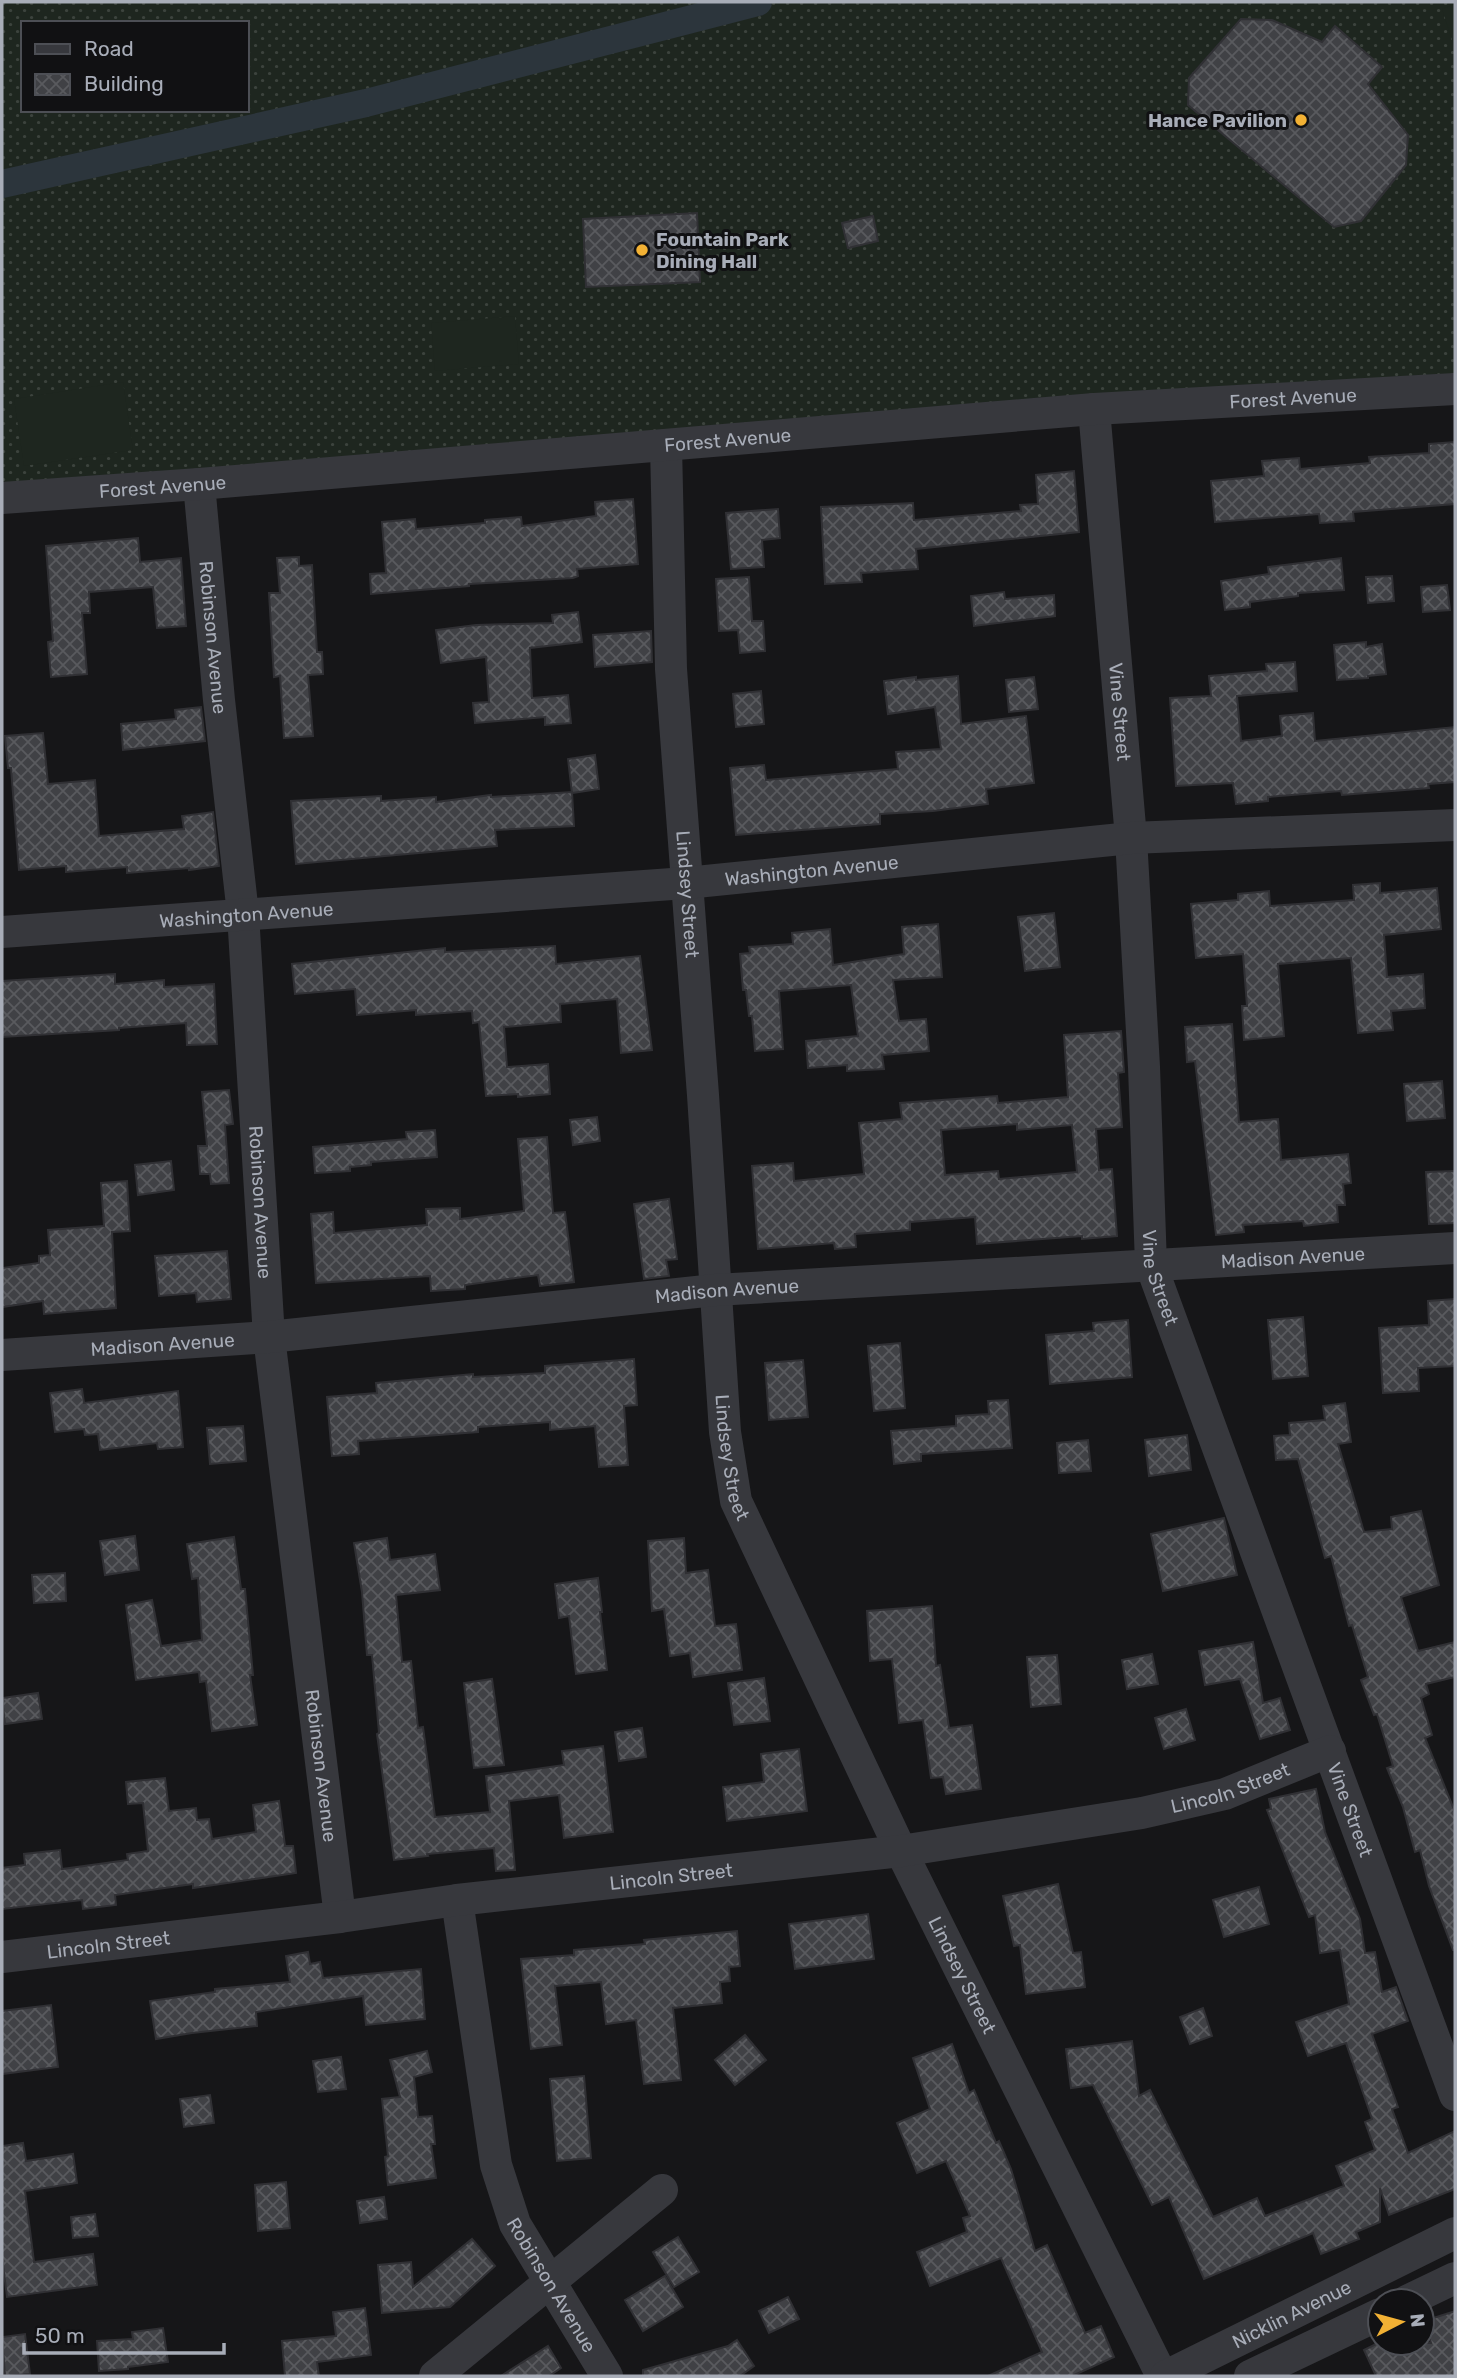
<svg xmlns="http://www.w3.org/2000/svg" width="1457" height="2378" viewBox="0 0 1457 2378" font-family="Rubik,sans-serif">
<defs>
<pattern id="grass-dots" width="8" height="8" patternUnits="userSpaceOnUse" patternTransform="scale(1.75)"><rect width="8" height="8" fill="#1e261f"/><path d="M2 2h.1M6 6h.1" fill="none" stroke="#3c433d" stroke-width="1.8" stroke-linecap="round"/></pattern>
<pattern id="building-cross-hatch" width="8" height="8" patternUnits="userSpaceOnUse" patternTransform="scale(1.75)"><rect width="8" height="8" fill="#404145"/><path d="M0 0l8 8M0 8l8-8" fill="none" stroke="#595a5e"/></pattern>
</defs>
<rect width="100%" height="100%" fill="#161618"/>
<path fill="url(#grass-dots)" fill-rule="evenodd" d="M2 2H1455V389L2 498ZM23 23H247V110H23Z"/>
<g fill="#1e261f">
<path d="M1455 4V49L1442 9Z"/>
<path d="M515 316 519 364 435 371 431 323Z"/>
<path d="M123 382 133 450 24 466 14 399Z"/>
</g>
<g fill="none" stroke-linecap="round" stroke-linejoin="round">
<path stroke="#2c353c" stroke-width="28" d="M2 184 366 103 758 2"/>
</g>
<g fill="url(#building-cross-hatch)" stroke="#303034" stroke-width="2" fill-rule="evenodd">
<path d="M1241 19 1272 20 1322 42 1335 26 1382 67 1368 84 1408 135 1406 165 1361 221 1334 227 1188 105 1189 78Z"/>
<path d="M697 213 700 282 586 287 583 219Z"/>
<path d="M873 216 878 241 848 248 842 223Z"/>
<path d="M1455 442V504L1353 512 1354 521 1320 523 1319 514 1215 522 1211 481 1264 476 1262 461 1299 458 1300 469 1370 463 1369 457 1429 453V444Z"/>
<path d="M1074 471 1079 532 916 549 918 569 861 573 862 582 825 584 821 507 913 503 914 520 1021 511 1020 505 1038 504 1036 475Z"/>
<path d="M633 499 638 564 577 569 578 576 573 578 469 584V586L371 594 370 574 386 573 382 522 415 519 416 529 485 523V520L521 517 522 526 596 516 595 502Z"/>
<path d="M778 509 780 538 762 540 764 567 731 569 726 513Z"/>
<path d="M138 538 140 562 181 558 186 626 157 628 153 587 89 592 90 613H82L87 674 51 677 48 642 53 641 46 546Z"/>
<path d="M299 557V566L312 565 317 652H322L323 674 308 675 313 736 284 738 280 676 274 677 269 593H280L277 558Z"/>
<path d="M1341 558 1344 590 1298 593V596L1250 602V607L1225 610 1221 581 1269 574 1268 567Z"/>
<path d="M1392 576 1394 601 1368 603 1366 577Z"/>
<path d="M749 577 752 621H763L765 651 740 653 738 630 719 631 716 579Z"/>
<path d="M1447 585 1450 610 1423 612 1421 587Z"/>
<path d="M1004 592 1005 599 1054 595 1055 616 974 626 971 596Z"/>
<path d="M578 612 582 642 530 648 532 698 568 695 571 723 545 725V717L475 723 473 703 489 702 486 657 441 663 436 630 476 625 553 623 552 615Z"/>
<path d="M651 631 652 662 595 667 593 635Z"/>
<path d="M1366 642V647L1382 644 1386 674 1368 676V678L1337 680 1334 645Z"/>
<path d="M1295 662 1297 691 1237 696 1241 741 1282 736 1280 716 1313 713 1315 741 1455 727V782L1428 784 1429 788 1342 795 1341 791 1268 797V801L1236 804 1233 783 1176 786 1170 698 1211 696 1209 676 1267 671 1266 664Z"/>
<path d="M958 676 961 724 1026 716 1034 783 986 789 988 804 933 811 880 814V824L736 835 730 768 764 765 766 780 898 769 896 752 941 749 935 707 888 714 884 681 916 677V680Z"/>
<path d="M1034 677 1038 709 1009 712 1006 680Z"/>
<path d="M761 691 764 724 736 727 733 694Z"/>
<path d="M201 707 205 741 123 750 121 724 176 719 175 710Z"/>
<path d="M43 733 48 784 95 780 99 836 184 829 182 816 213 812 219 866 189 870V868L127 873V867L66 872V866L19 870 11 768H8L5 736Z"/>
<path d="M595 755 599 789 572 793 568 759Z"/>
<path d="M572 792 574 826 495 830 497 846 296 864 291 801 381 796V801L436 797V802L491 795V797Z"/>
<path d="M1380 883V893L1437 888 1441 929 1384 935 1387 977 1423 974 1425 1008 1391 1011 1393 1030 1358 1033 1351 958 1278 964 1284 1036 1244 1040 1242 1006H1247L1243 954 1196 958 1191 904 1238 900V894L1269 891 1270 906 1354 900 1353 885Z"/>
<path d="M1054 913 1060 967 1025 971 1018 917Z"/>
<path d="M938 924 942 977 893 980 899 1021 926 1019 929 1051 882 1055 884 1069 847 1071V1065L808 1068 806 1041 858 1036 851 985 779 991 783 1049 755 1051 752 1016H749L746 990H743L740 954 750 953 749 947 793 944 792 933 830 929 833 965 904 954 902 927Z"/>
<path d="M555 946 556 964 640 956 652 1050 621 1053 617 999 560 1004 561 1022 504 1027 507 1067 548 1064 550 1094 518 1097V1094L486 1096 479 1022 473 1023 472 1011 416 1015V1010L357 1015 355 989 295 994 292 964 445 948V952Z"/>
<path d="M115 974V984L164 980V987L214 984 217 1044 187 1045 186 1023 119 1028V1030L2 1037V981Z"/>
<path d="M1232 1024 1239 1122 1278 1119 1281 1160 1348 1154 1351 1183 1343 1184 1345 1205H1337L1338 1222 1304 1226 1303 1221 1243 1225 1244 1232 1216 1235 1195 1061 1187 1062 1185 1027Z"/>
<path d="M1121 1031 1124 1072 1118 1073 1122 1127 1096 1129 1099 1170 1112 1169 1117 1236 1082 1239V1236L977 1244 975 1217 910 1222V1230L855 1234 856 1247 835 1249 834 1243 758 1249 752 1166 793 1163 794 1181 864 1174 859 1123 902 1119 900 1103 997 1096 998 1103 1068 1097 1064 1035ZM1017 1124V1130L1072 1125 1077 1172 999 1179 998 1171 945 1175 941 1130Z"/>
<path d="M1442 1081 1445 1118 1407 1121 1404 1084Z"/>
<path d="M229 1090 233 1124 225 1125 229 1183 211 1184 210 1174H200L198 1146H207L202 1092Z"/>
<path d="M597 1117 600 1141 573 1145 570 1120Z"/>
<path d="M435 1130 437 1157 371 1162V1165L350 1167V1171L315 1173 313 1147 407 1139 406 1132Z"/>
<path d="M547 1137 553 1213 565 1212 574 1282 540 1286 538 1275 465 1285V1289L431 1291 430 1276 316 1283 311 1214 333 1212 334 1233 427 1225 426 1209 460 1208V1219L524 1211 518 1139Z"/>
<path d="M171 1161 174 1190 138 1195 135 1165Z"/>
<path d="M1455 1171V1223L1429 1224 1426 1172Z"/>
<path d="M127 1181 130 1231 112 1232 116 1308 44 1314 43 1301 2 1307V1268L39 1263V1256L50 1255 48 1230 104 1226 101 1183Z"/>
<path d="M669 1199 677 1259 666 1260 669 1276 644 1279 634 1204Z"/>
<path d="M227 1251 231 1299 197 1302 196 1293 159 1296 155 1256Z"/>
<path d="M1455 1299V1366L1418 1368 1419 1391 1383 1393 1379 1328 1429 1325 1428 1301Z"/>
<path d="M1303 1317 1308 1376 1273 1379 1268 1320Z"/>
<path d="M1128 1320 1132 1377 1050 1384 1046 1335 1094 1331 1093 1323Z"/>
<path d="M900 1343 905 1408 874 1411 868 1346Z"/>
<path d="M634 1359 637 1405 624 1406 628 1465 599 1467 595 1426 550 1430V1422L478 1427V1432L358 1441 359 1454 332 1456 327 1397 377 1393 376 1383 473 1374V1377L545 1373V1366Z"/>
<path d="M803 1360 808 1417 769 1420 765 1363Z"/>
<path d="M82 1389 84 1403 178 1391 183 1447 158 1449 157 1443 100 1450 98 1434 85 1435 84 1429 55 1432 50 1393Z"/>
<path d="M1008 1400 1012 1448 921 1454V1461L894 1464 891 1431 956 1426V1416L989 1414 988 1401Z"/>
<path d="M1345 1403 1351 1442 1338 1444 1364 1532 1392 1529 1391 1517 1421 1511 1439 1585 1401 1597 1418 1651 1455 1642V1677L1426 1684 1429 1694 1421 1698 1432 1735 1425 1738 1455 1812V1950H1453L1429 1886 1420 1850 1415 1852 1403 1807 1387 1768 1393 1766 1377 1714 1374 1715 1361 1680 1368 1677 1352 1625 1349 1626 1331 1556 1325 1558 1298 1459 1276 1460 1274 1436 1290 1435 1289 1423 1325 1420 1323 1406Z"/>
<path d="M243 1426 246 1461 210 1464 207 1428Z"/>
<path d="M1187 1435 1191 1470 1149 1476 1145 1440Z"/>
<path d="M1088 1440 1091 1471 1059 1473 1057 1443Z"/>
<path d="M1224 1518 1237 1575 1163 1591 1151 1534Z"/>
<path d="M135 1536 139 1570 105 1575 100 1541Z"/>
<path d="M234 1537 241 1589H245L253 1675H250L257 1725 212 1731 206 1681 200 1682 199 1672 136 1680 126 1605 152 1600 161 1646 202 1640 198 1578 192 1579 187 1544Z"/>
<path d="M387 1538 390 1560 435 1554 440 1590 396 1595 402 1662 411 1661 418 1728 423 1727 435 1817 490 1812 486 1776 564 1765 562 1751 603 1746 613 1832 564 1838 559 1795 509 1801 515 1870 496 1871 494 1848 427 1854 428 1856 394 1860 377 1734 379 1733 372 1655H367L362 1592 354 1543Z"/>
<path d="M684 1538 686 1573 708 1570 715 1626 736 1624 742 1670 693 1677 690 1653 670 1656 664 1609 652 1611 648 1541Z"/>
<path d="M65 1573 66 1601 34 1603 32 1575Z"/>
<path d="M598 1578 602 1612H600L607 1670 576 1674 569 1616 559 1618 555 1584Z"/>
<path d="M932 1606 936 1666 940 1665 949 1728 972 1725 981 1789 946 1794 943 1777 931 1778 923 1720 899 1723 892 1659 870 1661 867 1611Z"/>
<path d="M1253 1642 1263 1703 1280 1698 1290 1730 1260 1739 1240 1679 1205 1685 1199 1651Z"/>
<path d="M1152 1654 1158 1684 1127 1689 1122 1660Z"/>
<path d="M1057 1655 1061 1704 1031 1707 1027 1657Z"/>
<path d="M764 1678 770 1721 734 1725 728 1683Z"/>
<path d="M492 1679 504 1765 474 1768 464 1683Z"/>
<path d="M38 1693 42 1719 5 1724 2 1698Z"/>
<path d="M1186 1709 1195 1740 1164 1749 1155 1718Z"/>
<path d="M642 1728 646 1757 619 1761 615 1732Z"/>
<path d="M799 1749 807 1811 727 1821 723 1787 764 1782 761 1754Z"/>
<path d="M165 1778 169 1811 196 1808 197 1820 209 1819 212 1839 256 1832 253 1805 279 1801 285 1846H293L296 1873 193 1888V1884L115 1895 116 1905 83 1909 82 1900 2 1909V1868L25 1865 24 1854 60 1850 62 1869 128 1860 127 1854 148 1851 143 1803 128 1804 126 1782Z"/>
<path d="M1316 1789 1325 1832 1360 1919 1365 1953 1375 1952 1382 1992 1396 1987 1408 2021 1372 2034 1398 2107 1392 2109 1408 2153 1455 2131V2189L1389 2215 1380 2188V2222L1356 2232 1359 2239 1321 2254 1313 2233 1204 2279 1169 2197 1152 2205 1093 2085 1071 2088 1066 2049 1132 2041 1139 2096 1150 2090 1213 2217 1257 2198 1265 2216 1344 2186 1336 2166 1375 2150 1365 2122 1372 2119 1346 2043 1308 2056 1296 2022 1349 2004 1340 1950 1320 1953 1315 1915 1309 1917 1267 1810 1271 1809 1269 1799Z"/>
<path d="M1058 1884 1073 1953 1081 1952 1085 1987 1026 1994 1020 1945 1014 1946 1003 1896Z"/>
<path d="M1259 1887 1269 1924 1224 1937 1213 1900Z"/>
<path d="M868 1914 874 1959 795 1969 789 1924Z"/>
<path d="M737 1931 740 1966 729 1967 730 1981 720 1982 722 2003 673 2008 681 2080 644 2084 636 2020 606 2024 601 1982 555 1986 562 2045 531 2049 521 1959 574 1955V1950L645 1944 644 1940Z"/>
<path d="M308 1952 310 1964 320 1962 323 1978 421 1969 425 2019 366 2025 363 1996 256 2012 257 2026 192 2033 156 2039 150 2001 215 1992V1989L290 1982 286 1956Z"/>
<path d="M51 2005 58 2067 2 2074V2011Z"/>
<path d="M1203 2008 1212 2036 1190 2044 1180 2017Z"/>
<path d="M745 2035 766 2060 735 2085 715 2060Z"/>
<path d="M952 2044 969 2093 974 2090 996 2143 999 2141 1011 2169 1035 2251 1047 2245 1085 2333 1101 2326 1114 2357 1072 2376H988L1042 2352 1001 2258 930 2286 917 2252 967 2232 963 2218 970 2216 946 2161 917 2173 897 2123 930 2109 913 2058Z"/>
<path d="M427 2051 432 2072 414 2077 418 2117 432 2116 435 2144H431L436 2178 388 2185 385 2157 388 2156 382 2099 400 2097 390 2060Z"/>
<path d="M341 2057 346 2089 318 2092 313 2061Z"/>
<path d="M584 2076 591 2158 557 2161 550 2079Z"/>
<path d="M210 2095 214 2123 184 2127 180 2099Z"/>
<path d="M23 2143 26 2161 73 2154 77 2183 25 2191 34 2262 93 2254 97 2285 7 2297 2 2257V2146Z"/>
<path d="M286 2182 290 2228 258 2231 255 2185Z"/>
<path d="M384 2197 387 2219 360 2223 357 2201Z"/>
<path d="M95 2214 98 2236 73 2238 71 2217Z"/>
<path d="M678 2237 699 2272 674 2287 653 2252Z"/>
<path d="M472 2239 495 2266 450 2307 382 2313 378 2265 411 2262 413 2287Z"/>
<path d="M665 2276 683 2307 643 2331 625 2300Z"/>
<path d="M788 2297 799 2319 769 2333 759 2311Z"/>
<path d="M365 2308 371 2355 317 2362 319 2376H285L282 2341 336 2336 333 2312Z"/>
<path d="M1455 2311V2376H1376L1364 2350 1378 2343H1431L1424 2321Z"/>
<path d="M163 2328 168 2362 128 2367V2369L99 2371 97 2341 133 2339 132 2332Z"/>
<path d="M25 2334 30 2374 5 2376 2 2337Z"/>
<path d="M737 2340 754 2366 740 2376H643V2370L728 2346Z"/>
<path d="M548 2346 561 2368 549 2376H501Z"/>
</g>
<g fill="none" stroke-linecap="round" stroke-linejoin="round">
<g stroke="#37383d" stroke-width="32">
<path id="s1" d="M1094 409 1131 838 1144 1067 1151 1265 1455 2095"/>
<path id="s2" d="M666 445 671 669 703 1095 725 1432 736 1501 901 1851 1162 2376"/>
<path id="s3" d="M199 484 219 700 243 914 269 1337 340 1917"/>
<path id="s4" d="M2 498 199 484 1094 409 1455 389"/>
<path id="s5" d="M2 932 686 883 1131 838 1455 825"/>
<path id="s6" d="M2 1355 269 1337 715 1290 1455 1248"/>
<path id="s7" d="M457 1900 496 2165 515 2224 607 2376"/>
<path id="s8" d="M2 1957 340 1917 457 1900 901 1851 1142 1813 1225 1794 1330 1751"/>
<path d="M1407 2301 1455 2278"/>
<path d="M435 2376 662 2190"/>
<path id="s9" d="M1166 2376 1455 2233"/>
<path d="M1250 2376 1380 2314"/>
</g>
</g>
<g fill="#f2b134" stroke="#111113" stroke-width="2.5">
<circle cx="1301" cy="120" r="7"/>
<circle cx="642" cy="250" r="7"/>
</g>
<g text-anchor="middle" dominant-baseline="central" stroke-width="6" stroke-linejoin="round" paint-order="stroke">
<g font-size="19" font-weight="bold" fill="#a8adb8" stroke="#111113" text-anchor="end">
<text x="1287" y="120">Hance Pavilion</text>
<text x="656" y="239" text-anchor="start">Fountain Park<tspan x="656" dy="22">Dining Hall</tspan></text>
</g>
<g font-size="19" fill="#a8adb8" stroke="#111113">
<text stroke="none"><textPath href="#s4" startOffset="1295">Forest Avenue</textPath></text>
<text stroke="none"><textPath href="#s4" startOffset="728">Forest Avenue</textPath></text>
<text stroke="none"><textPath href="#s4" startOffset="161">Forest Avenue</textPath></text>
<text stroke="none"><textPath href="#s3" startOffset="154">Robinson Avenue</textPath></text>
<text stroke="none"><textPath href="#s1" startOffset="304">Vine Street</textPath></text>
<text stroke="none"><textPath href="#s5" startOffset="812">Washington Avenue</textPath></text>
<text stroke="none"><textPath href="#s2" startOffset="450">Lindsey Street</textPath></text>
<text stroke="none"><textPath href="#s5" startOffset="245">Washington Avenue</textPath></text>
<text stroke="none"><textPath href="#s3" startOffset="721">Robinson Avenue</textPath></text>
<text stroke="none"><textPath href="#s6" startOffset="1295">Madison Avenue</textPath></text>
<text stroke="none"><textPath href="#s1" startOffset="872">Vine Street</textPath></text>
<text stroke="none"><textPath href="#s6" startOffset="728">Madison Avenue</textPath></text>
<text stroke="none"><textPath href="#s6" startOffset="161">Madison Avenue</textPath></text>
<text stroke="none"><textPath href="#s2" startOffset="1015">Lindsey Street</textPath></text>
<text stroke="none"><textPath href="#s3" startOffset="1288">Robinson Avenue</textPath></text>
<text stroke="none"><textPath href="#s8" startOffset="1241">Lincoln Street</textPath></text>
<text stroke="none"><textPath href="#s1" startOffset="1438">Vine Street</textPath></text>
<text stroke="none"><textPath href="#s8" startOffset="674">Lincoln Street</textPath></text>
<text stroke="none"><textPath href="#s8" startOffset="107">Lincoln Street</textPath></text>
<text stroke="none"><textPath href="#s2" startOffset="1584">Lindsey Street</textPath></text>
<text stroke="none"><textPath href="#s7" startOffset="401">Robinson Avenue</textPath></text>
<text stroke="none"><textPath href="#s9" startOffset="140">Nicklin Avenue</textPath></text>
</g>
</g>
<rect width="1457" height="2378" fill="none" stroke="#a8adb8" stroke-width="7"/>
<rect x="21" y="21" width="228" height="91" fill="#111113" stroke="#4d4f55" stroke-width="2"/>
<rect x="35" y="44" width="35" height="10" fill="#37383d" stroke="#4d4f55" stroke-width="2"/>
<text x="84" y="56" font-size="21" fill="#a8adb8">Road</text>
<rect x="35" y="74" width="35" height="21" fill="url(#building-cross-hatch)" stroke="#4d4f55" stroke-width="2"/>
<text x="84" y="91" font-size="21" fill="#a8adb8">Building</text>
<g transform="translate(1401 2322) rotate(84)"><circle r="33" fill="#111113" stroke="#4d4f55" stroke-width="2"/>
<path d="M0-5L12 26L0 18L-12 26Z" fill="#f2b134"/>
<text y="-10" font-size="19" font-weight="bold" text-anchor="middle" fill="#a8adb8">N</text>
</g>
<path d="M24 2343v10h200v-10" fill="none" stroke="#a8adb8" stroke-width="3.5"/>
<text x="35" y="2343" font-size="21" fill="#a8adb8" stroke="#111113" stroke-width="5" paint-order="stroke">50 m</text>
</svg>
